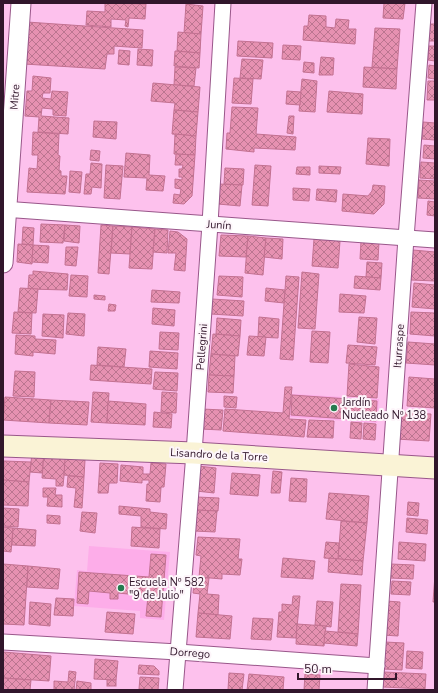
<svg xmlns="http://www.w3.org/2000/svg" width="438" height="693" viewBox="0 0 438 693" font-family="'Nunito Sans',sans-serif">
<defs>
<pattern id="building-cross-hatch" width="8" height="8" patternUnits="userSpaceOnUse"><rect width="8" height="8" fill="#e691b1"/><path d="M0 0l8 8M0 8l8-8" fill="none" stroke="#bb7590"/></pattern>
</defs>
<rect width="100%" height="100%" fill="#fdc1ed"/>
<g fill="#fdade9">
<path d="M292 394 379 399 377 423 290 417Z"/>
<path d="M89 546 170 552 164 620 140 618V611L74 606 77 570 87 571Z"/>
</g>
<g fill="url(#building-cross-hatch)" stroke="#c37191">
<path d="M105 3 146 4 145 19 129 18 128 27 125 26 126 20 111 19V27L86 25 87 11 105 12Z"/>
<path d="M384 3H405L403 19 383 18Z"/>
<path d="M186 4 203 6 201 34 184 33Z"/>
<path d="M309 15 326 16V27L335 28 336 19 349 20 348 29H356L355 44 303 40 304 26H308Z"/>
<path d="M27 22 143 30 142 48 114 46V54H107L105 69 24 64Z"/>
<path d="M430 24H435V41H429Z"/>
<path d="M375 28 400 29 397 69 372 67Z"/>
<path d="M178 32 201 34 200 53 177 51Z"/>
<path d="M238 41 273 43 272 58 237 56Z"/>
<path d="M283 45 301 46 300 60 282 59Z"/>
<path d="M429 46H435V61L428 60Z"/>
<path d="M138 49 153 50 152 66 137 65Z"/>
<path d="M119 50 130 51 129 65 118 64Z"/>
<path d="M175 51 200 53 199 68 174 66Z"/>
<path d="M321 57 334 58 333 75H319Z"/>
<path d="M242 59 263 60 261 79 240 78Z"/>
<path d="M304 62 314 63V73L303 72Z"/>
<path d="M429 65 435 66V79L428 78Z"/>
<path d="M175 67 196 68 194 86 174 85Z"/>
<path d="M364 67 397 69 396 89 363 87Z"/>
<path d="M33 76 51 78 50 93H43L42 98 51 99 52 91 68 92 66 116 53 115V109L42 108 41 116 69 118 68 134 38 132 39 117 25 116 27 91H32Z"/>
<path d="M234 78 253 79 251 104 232 103Z"/>
<path d="M302 79 317 81 315 112 299 111Z"/>
<path d="M428 81H435V100H427Z"/>
<path d="M153 83 200 87 198 112 174 110 175 103 151 101Z"/>
<path d="M287 91 301 92 300 105 286 104Z"/>
<path d="M329 91 363 94 362 114 327 112Z"/>
<path d="M232 107 258 108 256 134 296 137 295 150 254 148V152L226 149 227 133H230Z"/>
<path d="M174 110 198 112 196 136 172 134Z"/>
<path d="M289 116H294L293 134 287 133Z"/>
<path d="M94 121 117 122 116 139 93 137Z"/>
<path d="M423 122 435 123V140L422 139Z"/>
<path d="M33 132 59 134 58 155 60 156 59 170 61 171V176H67L65 194 27 192 29 168 37 169 38 155H32Z"/>
<path d="M175 134 196 136 195 155 174 154Z"/>
<path d="M368 138 390 139 389 166 366 164Z"/>
<path d="M424 145 435 146V159L423 158Z"/>
<path d="M91 150 100 151 99 161 90 160Z"/>
<path d="M126 153 150 155 149 175 165 176 163 191 146 190 147 178 124 177Z"/>
<path d="M176 154 195 155 192 196 184 204 173 203 174 194 180 195 181 189 175 188V179L182 180V177H179V169H182L183 165H175Z"/>
<path d="M421 162 435 163V179L420 178Z"/>
<path d="M91 163 102 164 101 188 92 187 91 194H84L86 174H90Z"/>
<path d="M106 165 123 166 120 199 104 198Z"/>
<path d="M255 165 271 166 268 206 252 205Z"/>
<path d="M319 166 341 167 340 174 319 173Z"/>
<path d="M297 167H310V175L296 174Z"/>
<path d="M225 168 244 169 243 185 224 184Z"/>
<path d="M70 171 82 172 80 193 69 192Z"/>
<path d="M419 180 435 181V199L418 198Z"/>
<path d="M219 184 242 185 240 206 218 204Z"/>
<path d="M373 185 385 186 384 204 374 214 342 211 343 194 368 196 372 191Z"/>
<path d="M293 188 310 189 309 201 293 200Z"/>
<path d="M317 189 337 190 336 202 316 200Z"/>
<path d="M428 201 435 202V216L427 215Z"/>
<path d="M41 224 65 225 63 243 40 242Z"/>
<path d="M65 225 80 226 79 243 64 241Z"/>
<path d="M101 225 113 226 109 274 98 273Z"/>
<path d="M113 226 132 227 130 254 111 253Z"/>
<path d="M23 227 34 228 33 245 22 244Z"/>
<path d="M132 227 155 229 152 269 129 268Z"/>
<path d="M155 229 168 230 167 253 153 252Z"/>
<path d="M170 231 178 232 187 239 185 271 174 270 176 253H168Z"/>
<path d="M221 235 248 236 246 257 219 256Z"/>
<path d="M248 236 266 238 263 275 245 273Z"/>
<path d="M266 238 283 239 282 259 264 257Z"/>
<path d="M314 239 340 241 338 268 312 266Z"/>
<path d="M361 241 379 242 378 260 360 259Z"/>
<path d="M18 244 33 245 32 264 17 262Z"/>
<path d="M33 245 49 246 48 263 32 262Z"/>
<path d="M66 247H78L76 266 65 265Z"/>
<path d="M413 250 435 252V281L411 280Z"/>
<path d="M367 262 382 263 381 278 366 277Z"/>
<path d="M33 271 68 274 67 290 28 289 29 275H33Z"/>
<path d="M302 272 319 274 315 329 298 328Z"/>
<path d="M71 275 88 276 87 297 69 296Z"/>
<path d="M219 276 243 277 242 297 217 295Z"/>
<path d="M286 276 299 277 293 360 280 359Z"/>
<path d="M355 276 381 278 380 290 354 288Z"/>
<path d="M414 283 435 285V309L412 307Z"/>
<path d="M20 288 38 289 36 313 18 312Z"/>
<path d="M266 288 285 290 284 303 265 301Z"/>
<path d="M152 290 180 292 179 303 151 302Z"/>
<path d="M340 294 366 296 364 313 339 312Z"/>
<path d="M94 295 105 296V300L94 299Z"/>
<path d="M212 299 244 301 243 316 211 314Z"/>
<path d="M109 304 116 305 115 311H108Z"/>
<path d="M153 308 175 310 174 326 152 324Z"/>
<path d="M14 312 32 313 31 334 12 333Z"/>
<path d="M411 312 435 313V336L410 334Z"/>
<path d="M68 313 85 314 84 336 66 334Z"/>
<path d="M43 314 64 315 63 338 42 336Z"/>
<path d="M259 317 279 319 278 338 258 337Z"/>
<path d="M359 317 377 318 375 344 357 342Z"/>
<path d="M217 318 241 320 240 336 216 334Z"/>
<path d="M312 331 330 332 328 363 310 362Z"/>
<path d="M160 332 179 333 178 350 159 349Z"/>
<path d="M213 334 240 336 238 356 211 354Z"/>
<path d="M16 335 35 336V339L56 340 55 354 33 352V356L15 354Z"/>
<path d="M249 336 266 337 264 356 247 355Z"/>
<path d="M408 342 435 344V365L406 363Z"/>
<path d="M348 345 377 347 375 365 346 363Z"/>
<path d="M98 347 126 349 124 367 97 365Z"/>
<path d="M150 351 178 353 177 369 149 367Z"/>
<path d="M211 354 235 356 234 376 209 375Z"/>
<path d="M349 364 379 367 377 398 347 396Z"/>
<path d="M91 365 152 369 151 384 90 380Z"/>
<path d="M15 371 35 372 34 397 13 396Z"/>
<path d="M155 372 178 373 177 391 153 389Z"/>
<path d="M209 375 234 376 233 393 208 392Z"/>
<path d="M409 377 435 379V408L407 406Z"/>
<path d="M285 387H292L289 419 306 420 304 437 223 431 225 409 283 413Z"/>
<path d="M93 392 109 393 107 423 91 422Z"/>
<path d="M162 392 177 393 176 413 161 412Z"/>
<path d="M292 395 377 401 376 421 291 415Z"/>
<path d="M224 396 237 397 236 408 224 407Z"/>
<path d="M5 397 51 400 49 423 3 420Z"/>
<path d="M51 400 89 402 87 425 49 423Z"/>
<path d="M108 401 146 404 145 425 107 423Z"/>
<path d="M202 409 223 410 221 430 201 429Z"/>
<path d="M154 412 172 414 171 428 153 427Z"/>
<path d="M399 412 431 414 429 441 396 439Z"/>
<path d="M309 420 334 421 333 438 307 437Z"/>
<path d="M351 422 362 423 361 439 350 438Z"/>
<path d="M364 423 376 424 375 440 363 439Z"/>
<path d="M32 453H44L42 473 30 472Z"/>
<path d="M44 453 66 455 63 486H56V479L42 478Z"/>
<path d="M65 459 85 460 84 477 64 475Z"/>
<path d="M4 461 31 462 29 482 3 480Z"/>
<path d="M100 463 118 464 117 483H109L108 493H98Z"/>
<path d="M151 463 166 464 164 487H161L160 502 146 501 147 484H149V480H142V483L120 481 121 465 143 467V474H150Z"/>
<path d="M198 466 216 468 214 493 196 491Z"/>
<path d="M273 471 282 472 280 493H271Z"/>
<path d="M232 473 260 475 258 496 230 494Z"/>
<path d="M68 476 84 477 82 508 74 507 76 488 67 487Z"/>
<path d="M291 478 307 479 306 502 289 501Z"/>
<path d="M3 480 29 482 28 506 3 505Z"/>
<path d="M43 488H56L55 495H62V507L47 506 48 497H43Z"/>
<path d="M329 493 369 496 367 523 326 519Z"/>
<path d="M197 497 219 498 218 511 196 510Z"/>
<path d="M408 502 419 503 418 516 407 515Z"/>
<path d="M119 506 150 509V512L167 514 166 529 141 527V516L119 514Z"/>
<path d="M3 508 19 509 18 527 3 526Z"/>
<path d="M196 510 217 511 215 532 194 531Z"/>
<path d="M82 512 97 513 95 533 80 531Z"/>
<path d="M47 515 60 516V524L47 523Z"/>
<path d="M407 518 428 520 427 534 406 532Z"/>
<path d="M341 521 367 523 363 561 338 559Z"/>
<path d="M3 527 13 528 11 552 3 551Z"/>
<path d="M132 527 160 529 159 548 131 546Z"/>
<path d="M13 528 36 530 35 546 12 545Z"/>
<path d="M198 537 240 539 238 559H242L240 575 222 574V579L199 577 201 556 196 555Z"/>
<path d="M326 542 339 543 338 559 324 558Z"/>
<path d="M399 542 426 544 425 561 398 559Z"/>
<path d="M151 554 166 555 161 617 146 616 148 596 118 593V599H110V593L89 591 88 604 77 603 79 572 149 577Z"/>
<path d="M283 558 315 561 313 579 281 577Z"/>
<path d="M329 558 363 561 362 575 328 572Z"/>
<path d="M3 564 28 566 24 625 3 624Z"/>
<path d="M391 564 414 565 413 579 390 578Z"/>
<path d="M28 566 60 569 58 589 27 587Z"/>
<path d="M435 575V602H433Z"/>
<path d="M195 577 209 578 207 594 219 595 218 615 198 613 200 594 193 593Z"/>
<path d="M392 581 411 582 410 595 391 594Z"/>
<path d="M341 584 361 585 358 634 338 632Z"/>
<path d="M293 596H300L296 638 277 637 279 612H282V604L292 605Z"/>
<path d="M56 598 74 599 73 616 54 615Z"/>
<path d="M317 601 333 602 331 627 315 625Z"/>
<path d="M386 601 400 602 398 636 383 635Z"/>
<path d="M30 602 51 604 50 626 29 624Z"/>
<path d="M107 612 135 614 133 634 105 632Z"/>
<path d="M198 613 232 616 230 639 196 637Z"/>
<path d="M253 618 273 619 271 640 251 639Z"/>
<path d="M297 624 326 626 324 646 296 644Z"/>
<path d="M325 631 358 634 357 646 324 643Z"/>
<path d="M385 642 404 643 402 670 383 669Z"/>
<path d="M407 651 423 652 422 669 406 668Z"/>
<path d="M3 652 51 656 49 681 3 678Z"/>
<path d="M95 659 118 661 116 680 94 679Z"/>
<path d="M139 665 154 666 159 671V675L138 674Z"/>
<path d="M69 671 76 672 74 690H54V681L68 682Z"/>
<path d="M384 672 426 674 425 689 383 687Z"/>
<path d="M229 673 244 674 242 690H228Z"/>
<path d="M249 674 284 677 283 690H247Z"/>
<path d="M305 674 320 675 319 690H304Z"/>
<path d="M140 677 159 678 158 690 139 689Z"/>
<path d="M3 678 31 680 30 690H3Z"/>
<rect x="107" y="680" width="9" height="6"/>
<path d="M77 681 91 683V690H76Z"/>
</g>
<g fill="none" stroke-linecap="round" stroke-linejoin="round">
<g stroke="#99578a" stroke-width="17">
<g id="minor">
<path d="M3 209 435 240"/>
<path d="M3 642 178 652 377 666"/>
<path d="M175 690 194 453 210 224 223 3"/>
<path d="M375 690 406 238 424 3"/>
</g>
</g>
<g stroke="#99578a" stroke-width="21">
<path id="tertiary" d="M3 263 21 3"/>
</g>
<g stroke="#99578a" stroke-width="23">
<path id="secondary" d="M3 446 194 453 435 468"/>
</g>
<use href="#minor" stroke="#fff" stroke-width="15"/>
<use href="#tertiary" stroke="#fff" stroke-width="19"/>
<use href="#secondary" stroke="#faf3d6" stroke-width="21"/>
</g>
<g fill="#267b4e" stroke="#fdf5fa" stroke-width="1.5">
<circle cx="334" cy="408" r="4"/>
<circle cx="121" cy="588" r="4"/>
</g>
<g text-anchor="middle" dominant-baseline="central" stroke-width="4" stroke-linejoin="round" paint-order="stroke">
<g font-size="11" fill="#31162b" stroke="#fdf5fa">
<text transform="translate(15 97) rotate(-86)">Mitre</text>
<text transform="translate(219 225) rotate(4)">Junín</text>
<text transform="translate(399 346) rotate(-86)">Iturraspe</text>
<text transform="translate(202 347) rotate(-86)">Pellegrini</text>
<text transform="translate(219 455) rotate(3)">Lisandro de la Torre</text>
<text transform="translate(190 653) rotate(4)">Dorrego</text>
</g>
<g font-size="11" fill="#31162b" stroke="#fdf5fa" text-anchor="start">
<text x="342" y="402">Jardín<tspan x="342" dy="13">Nucleado Nº 138</tspan></text>
<text x="129" y="582">Escuela Nº 582<tspan x="129" dy="13">"9 de Julio"</tspan></text>
</g>
</g>
<rect width="438" height="693" fill="none" stroke="#31162b" stroke-width="8"/>
<path d="M298 673v6h98v-6" fill="none" stroke="#31162b" stroke-width="2"/>
<text x="304" y="673" font-size="12" fill="#31162b" stroke="#fdf5fa" stroke-width="3" paint-order="stroke">50 m</text>
</svg>
